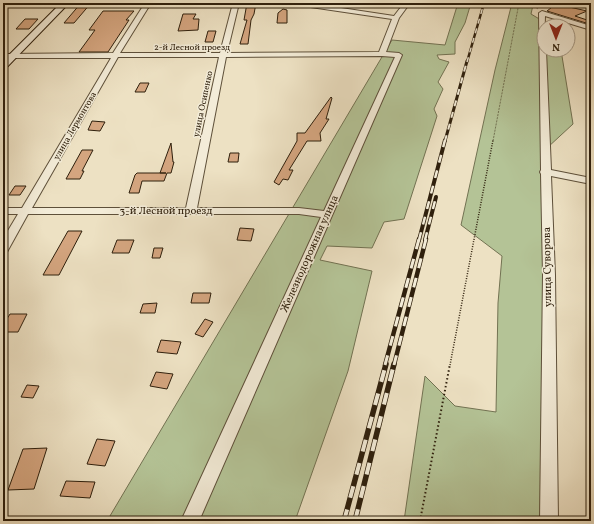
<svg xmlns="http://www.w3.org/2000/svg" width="594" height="524" viewBox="0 0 594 524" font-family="Vollkorn,serif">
<rect width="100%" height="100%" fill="#ede1c3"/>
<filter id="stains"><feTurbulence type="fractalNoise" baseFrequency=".005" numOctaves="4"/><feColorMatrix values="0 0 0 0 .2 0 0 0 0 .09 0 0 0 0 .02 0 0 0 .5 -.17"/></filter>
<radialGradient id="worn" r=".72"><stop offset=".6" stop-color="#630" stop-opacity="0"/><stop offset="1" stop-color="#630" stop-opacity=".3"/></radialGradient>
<g fill="#b4c396" stroke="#727252">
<path d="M458 3H471L465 23 455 42V54L437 55 439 59 449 62 438 82 443 89 434 109 437 116 404 219 384 222 372 248 327 246 320 260 372 271 348 371 295 521H107L392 40 445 45Z"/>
<path d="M512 3H529L533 5 531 14 551 26H544V50H561L573 124 547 148 543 521H404L425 376 455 406 496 412 498 303 502 256 461 225 495 70Z"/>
</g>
<g fill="#d4a57f" stroke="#2f200d">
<path d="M81 3H91L74 23H64Z"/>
<path d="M247 3H256L254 14 251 20 248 44H240L247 20H244Z"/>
<path d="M556 4 587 11 575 16 590 21 586 23 547 11Z"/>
<path d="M283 9 287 10V23H277L278 13Z"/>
<path d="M103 11H134L126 20H129L108 52H79L95 30H89Z"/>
<path d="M183 14H196L193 19H199L198 30 178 31Z"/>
<path d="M25 19H38L29 29H16Z"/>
<path d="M208 31H216L213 42H205Z"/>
<path d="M140 83H149L145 92H135Z"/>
<path d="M331 97 332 98 326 119H329L320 133 321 141H307L289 170H293L288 180 283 179 279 185 274 182 297 141V133H305Z"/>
<path d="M92 121 105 122 100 131 88 130Z"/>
<path d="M171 143 173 162H174L171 173H167L164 181H142L139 193H129L135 175 137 173H166H160Z"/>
<path d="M82 150H93L82 171H84L80 179H66Z"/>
<path d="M230 153H239L238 162H228Z"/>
<path d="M15 186H26L20 195H9Z"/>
<path d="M240 228 254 229 251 241 237 240Z"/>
<path d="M68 231H82L59 275H43Z"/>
<path d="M117 240H134L129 253H112Z"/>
<path d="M154 248H163L160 258H152Z"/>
<path d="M193 293H211L209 303H191Z"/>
<path d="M157 303 155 313H140L143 304Z"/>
<path d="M10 314H27L18 332H3V325Z"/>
<path d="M205 319 213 322 203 337 195 334Z"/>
<path d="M161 340 181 342 177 354 157 352Z"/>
<path d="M156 372 173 374 167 389 150 386Z"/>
<path d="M27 385 39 386 33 398 21 397Z"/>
<path d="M97 439 115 441 105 466 87 464Z"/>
<path d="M47 448 34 489 8 490 23 449Z"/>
<path d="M66 481 95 482 90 498 60 496Z"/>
</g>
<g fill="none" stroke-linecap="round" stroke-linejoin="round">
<g stroke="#5e503a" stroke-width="2">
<g id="street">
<path d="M145 3H151L120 53H220L233 3H239L227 53 379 52 392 19 297 5 294 3H308L394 16 404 3H410L399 18 386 52 399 53 402 55 199 521H181L321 217 299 214H28L7 252 3 253V239L18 214H3V208H22L111 58H3V54L113 53ZM382 56 395 57 324 211 299 208H197L226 57ZM118 57H219L186 208H32Z"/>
<path d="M542 11 591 26V30L545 16 544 50H546L551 170 591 178V184L551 176 555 275 558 521H540L543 275 541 174 540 172 541 170 539 13Z"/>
</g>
</g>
<g stroke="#2f200d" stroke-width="2">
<path id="secondary" d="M61 3H69L6 68 3 69V61Z"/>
</g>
<g stroke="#2f200d" stroke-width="1" stroke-dasharray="0.5 1" stroke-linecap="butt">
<path d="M530 3 538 9"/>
<path d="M493 141 519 3"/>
</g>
<path stroke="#2f200d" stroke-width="1.5" stroke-dasharray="1 1.5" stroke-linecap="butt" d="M450 365 493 140"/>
<path stroke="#2f200d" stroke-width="2" stroke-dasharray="1.5 2.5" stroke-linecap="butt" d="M420 521 450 364"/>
<use href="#street" fill="#f3ecd8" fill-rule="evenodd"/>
<use href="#secondary" fill="#f3ecd8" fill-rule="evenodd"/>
<g stroke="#2f200d" stroke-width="2.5">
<path id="rail-far4" d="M467 62 484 3"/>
</g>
<g stroke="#2f200d" stroke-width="3">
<path id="rail-far3" d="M445 141 467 61"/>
</g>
<g stroke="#2f200d" stroke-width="4">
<g id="rail-far2">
<path d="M419 240 445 140"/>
<path d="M425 240 436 197"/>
</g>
</g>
<g stroke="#2f200d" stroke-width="4.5">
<g id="rail-far1">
<path d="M385 365 419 239"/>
<path d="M394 365 426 239"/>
</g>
</g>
<g stroke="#2f200d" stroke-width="5.5">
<g id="rail">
<path d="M344 521 386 364"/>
<path d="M355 521 394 364"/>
</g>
</g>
<use href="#rail-far4" stroke="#f3ecd8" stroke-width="1.5" stroke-dasharray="5" stroke-linecap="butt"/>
<use href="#rail-far3" stroke="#f3ecd8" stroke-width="2" stroke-dasharray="6" stroke-linecap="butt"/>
<use href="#rail-far2" stroke="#f3ecd8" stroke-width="2.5" stroke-dasharray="8" stroke-linecap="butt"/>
<use href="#rail-far1" stroke="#f3ecd8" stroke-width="3" stroke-dasharray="10" stroke-linecap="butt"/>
<use href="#rail" stroke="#f3ecd8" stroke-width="4" stroke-dasharray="12" stroke-linecap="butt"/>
</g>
<g text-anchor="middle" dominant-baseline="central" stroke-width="3" stroke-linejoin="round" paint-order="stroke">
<g font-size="9" fill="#2f200d" stroke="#f3ecd8">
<text x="192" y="47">2-й Лесной проезд</text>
<text transform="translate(203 104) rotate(-78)">улица Осипенко</text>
<text transform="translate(75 126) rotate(-60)">улица Лермонтова</text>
</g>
<g font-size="11" fill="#2f200d" stroke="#f3ecd8">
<text x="166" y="211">3-й Лесной проезд</text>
<text transform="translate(310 254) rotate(-66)">Железнодорожная улица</text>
<text transform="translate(548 267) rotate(-91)">улица Суворова</text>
</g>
</g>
<rect width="594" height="524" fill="none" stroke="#ede1c3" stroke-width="16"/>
<rect x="4" y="4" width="586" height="516" fill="none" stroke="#2f200d" stroke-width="2"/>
<rect x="8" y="8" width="578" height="508" fill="none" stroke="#2f200d"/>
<g transform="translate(556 38) rotate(180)"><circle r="19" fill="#f3ecd8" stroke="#a59a87"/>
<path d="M0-3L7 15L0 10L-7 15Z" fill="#8f2418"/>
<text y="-6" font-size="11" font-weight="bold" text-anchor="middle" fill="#2f200d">N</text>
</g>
<rect width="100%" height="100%" filter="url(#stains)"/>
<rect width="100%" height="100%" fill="url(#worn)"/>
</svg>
